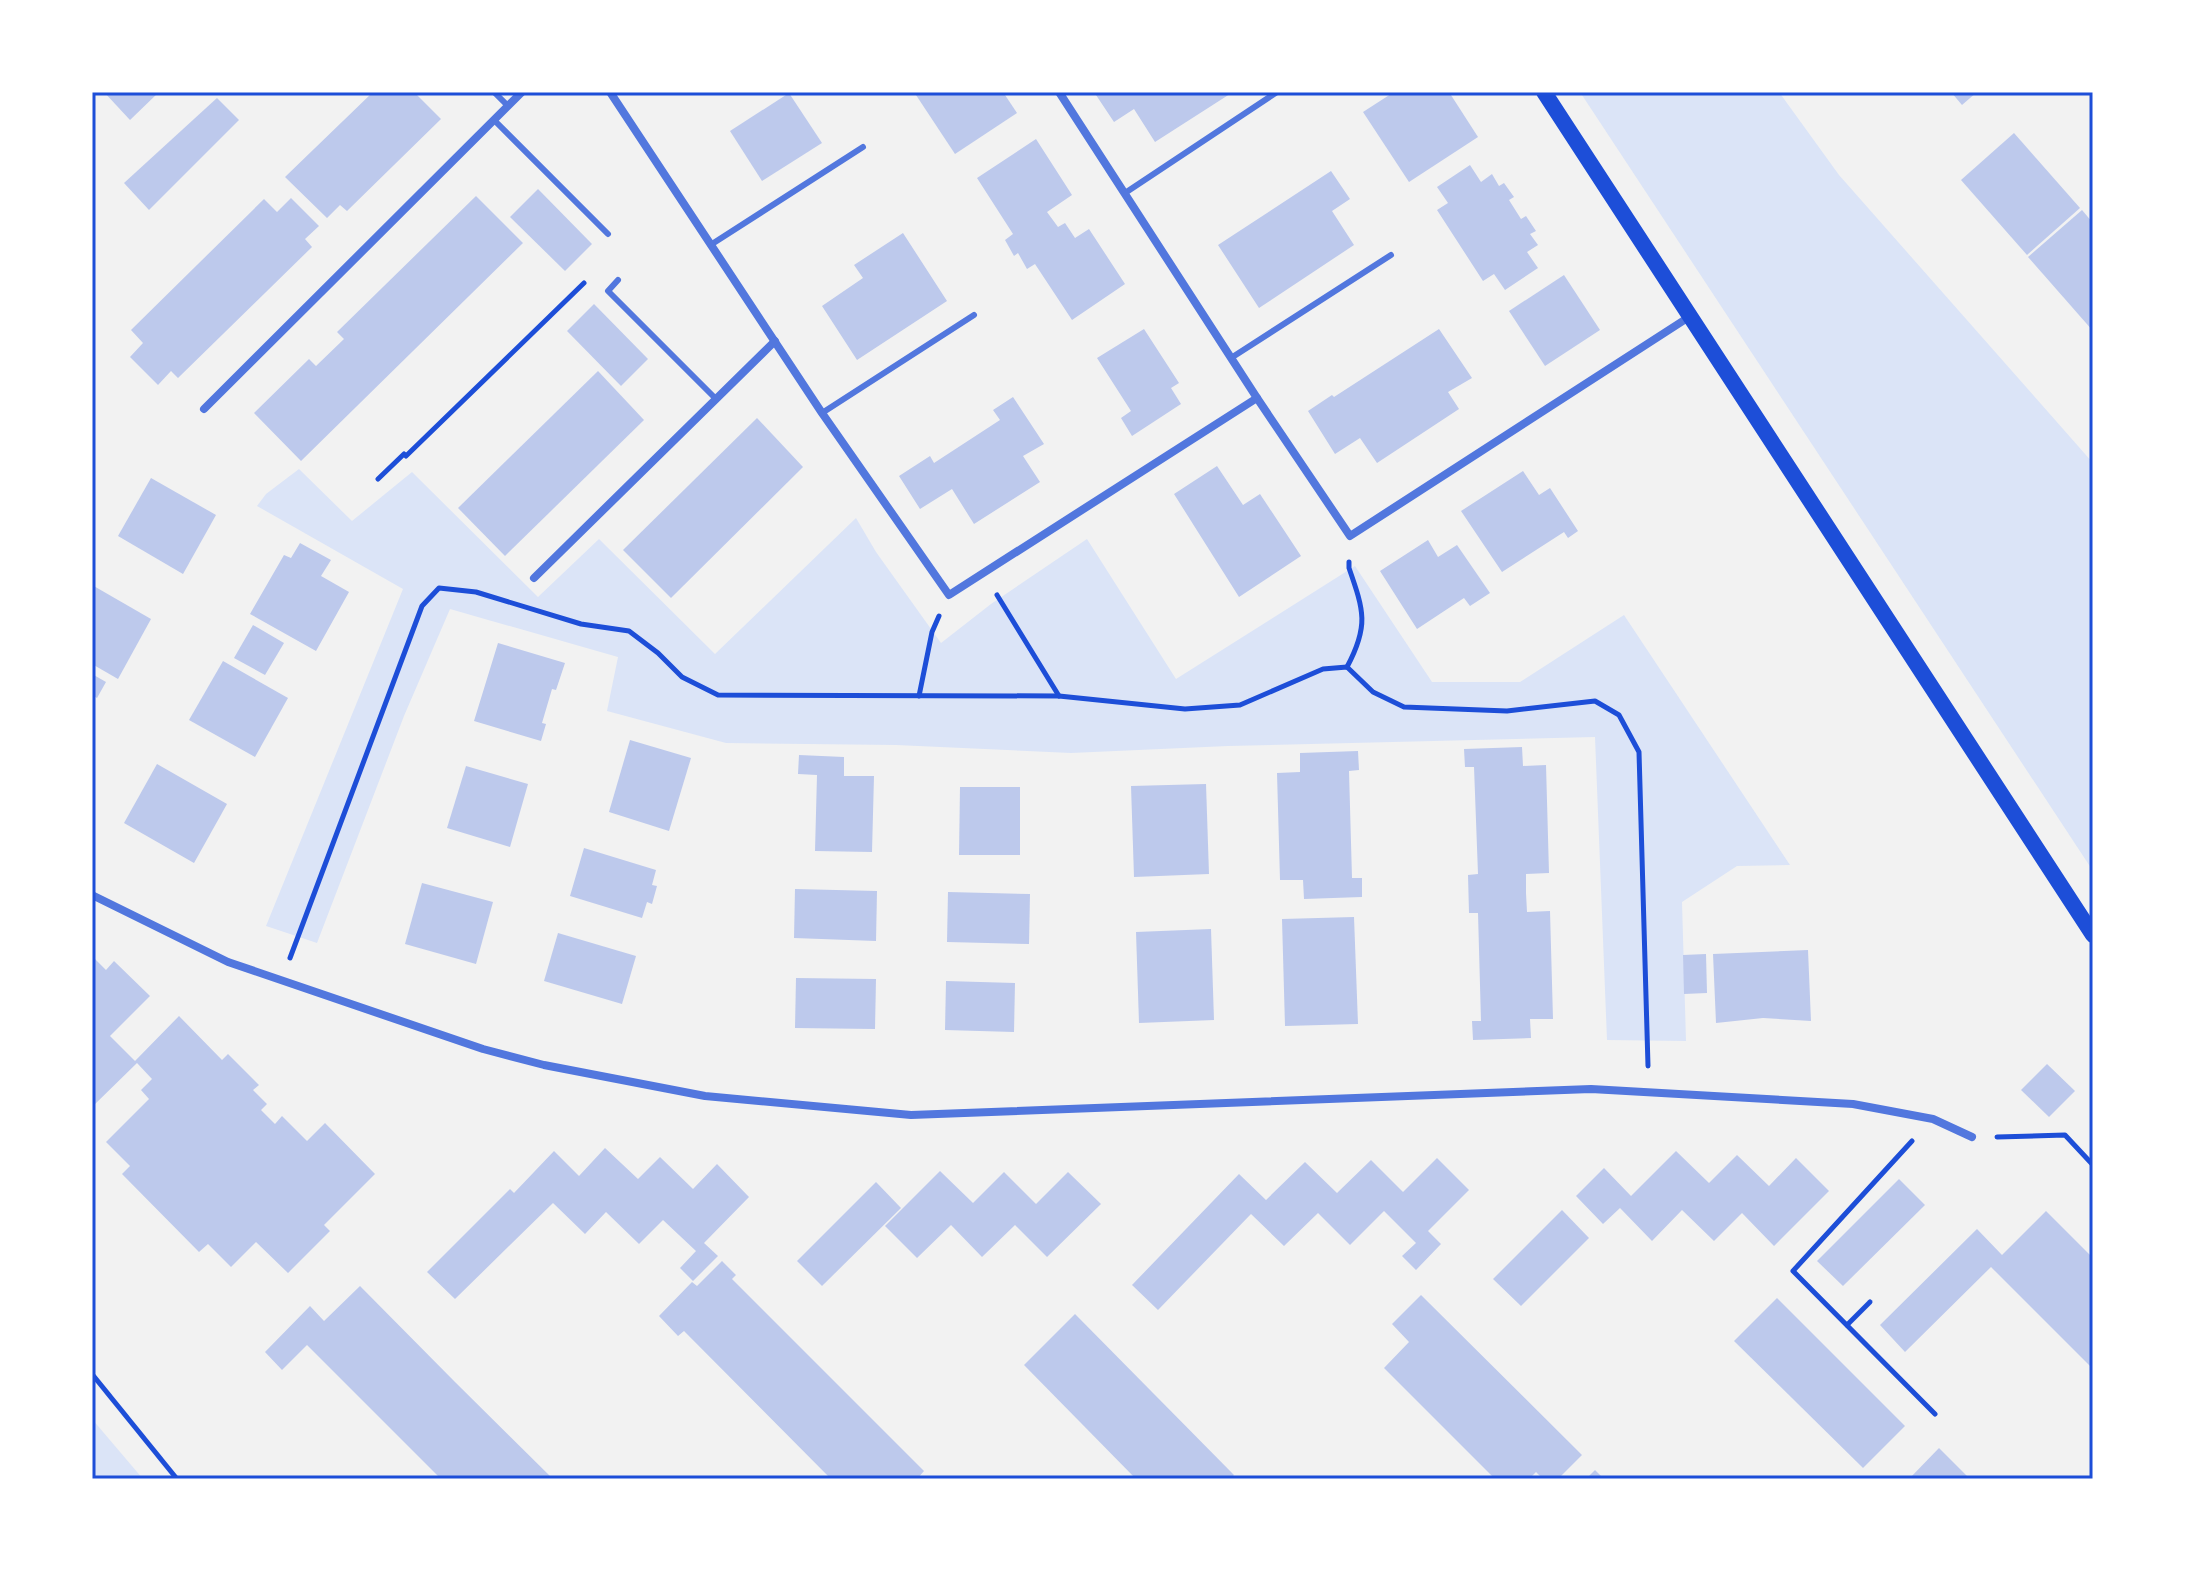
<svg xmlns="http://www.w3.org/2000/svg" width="2185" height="1571" viewBox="0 0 2185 1571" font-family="Overpass,sans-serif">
<rect width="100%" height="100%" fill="#f2f2f2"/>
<g fill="#dbe4f7">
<path d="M1580 92H1779L1839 175 2093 463V871Z"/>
<path d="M299 469 352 521 412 472 538 597 599 539 715 654 856 518 876 552 941 643 991 604 1087 539 1176 679 1355 566 1432 682H1520L1624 615 1790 865 1737 866 1682 902 1686 1041 1607 1040 1595 737 1228 746 1071 753 896 745 726 743 607 711 618 657 450 609 404 716 317 943 266 926 403 589 257 506 266 494Z"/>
<path d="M92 1419 143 1479H92Z"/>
</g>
<g fill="#bdc9ec">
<path d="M104 92H159L130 120Z"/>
<path d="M373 92H420L417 95 441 119 347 211 340 205 327 218 285 177Z"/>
<path d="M914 92H1003L1017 113 955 154Z"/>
<path d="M1094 92H1233L1155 142 1134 109 1114 122Z"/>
<path d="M1394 92H1449L1478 137 1409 182 1363 112Z"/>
<path d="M1951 92H1977L1962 105Z"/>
<path d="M789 93 822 143 762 181 730 131Z"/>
<path d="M217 98 239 120 149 210 124 183Z"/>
<path d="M2014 133 2080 208 2027 255 1961 180Z"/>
<path d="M1036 139 1072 195 1047 212 1058 227 1065 223 1075 238 1089 229 1125 284 1072 320 1035 264 1027 269 1018 253 1014 256 1005 240 1013 234 977 178Z"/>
<path d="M1470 165 1481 182 1492 174 1499 186 1504 183 1514 197 1509 200 1521 219 1526 216 1536 231 1530 234 1538 245 1527 252 1538 268 1505 290 1494 274 1483 281 1437 210 1448 203 1437 187Z"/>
<path d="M1331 171 1350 199 1332 211 1354 245 1259 308 1218 245Z"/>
<path d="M538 189 592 244 565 271 510 217Z"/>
<path d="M476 196 523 243 301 461 254 413 309 359 316 366 344 339 337 332Z"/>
<path d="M291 198 319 226 305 239 312 247 178 378 171 371 158 385 130 357 143 343 131 330 264 199 277 212Z"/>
<path d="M2082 210 2093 223V331L2028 257Z"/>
<path d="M903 233 947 301 857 360 822 306 863 278 854 265Z"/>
<path d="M1564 275 1600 330 1545 366 1509 311Z"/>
<path d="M594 304 648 359 621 386 567 331Z"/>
<path d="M1144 329 1179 383 1171 388 1181 404 1132 436 1121 418 1131 411 1097 358Z"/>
<path d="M1439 329 1472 378 1448 392 1459 409 1377 463 1360 438 1335 454 1308 411 1332 395 1334 397Z"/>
<path d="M598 371 644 420 505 556 458 508Z"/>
<path d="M1013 397 1044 444 1023 456 1040 482 974 524 952 489 920 509 899 476 930 456 934 463 1000 420 993 410Z"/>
<path d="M757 418 803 467 671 598 623 550Z"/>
<path d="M1217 466 1243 505 1260 494 1301 556 1239 597 1174 494Z"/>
<path d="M1523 471 1539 495 1550 488 1578 531 1568 538 1564 532 1502 572 1461 511Z"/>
<path d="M151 478 216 515 183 574 118 536Z"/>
<path d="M1428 540 1438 557 1457 545 1490 593 1470 606 1464 598 1417 629 1380 571Z"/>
<path d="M300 543 331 560 321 576 349 592 316 651 250 614 284 555 291 558Z"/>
<path d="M92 585 151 619 118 679 92 664Z"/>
<path d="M253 625 284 643 265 675 234 658Z"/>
<path d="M498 643 565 663 556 690 552 689 542 723 546 724 541 741 474 721Z"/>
<path d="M223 661 288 698 255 757 189 720Z"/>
<path d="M92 674 106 682 97 698 92 695Z"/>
<path d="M630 740 691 758 669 831 609 812Z"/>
<path d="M1522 747 1523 766 1546 765 1549 873 1526 874V893L1527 912 1550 911 1553 1019H1530L1531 1038 1473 1040 1472 1021H1481L1478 913H1469L1468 875 1478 874 1474 767H1465L1464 749Z"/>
<path d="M1358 751 1359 770 1349 771 1352 878H1362V897L1304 899 1303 880H1280L1277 773 1300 772V753Z"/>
<path d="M799 755 844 757V776H874L872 852 815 851 817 775 798 774Z"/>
<path d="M157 764 227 804 194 863 124 823Z"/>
<path d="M466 766 528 784 510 847 447 828Z"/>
<path d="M1206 784 1209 874 1134 877 1131 786Z"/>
<path d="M960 787H1020V855H959Z"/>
<path d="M584 848 656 870 652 885 657 886 652 904 647 902 642 918 570 896Z"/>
<path d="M422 883 493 902 476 964 405 944Z"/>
<path d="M795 889 877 891 876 941 794 938Z"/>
<path d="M948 892 1030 894 1029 944 947 942Z"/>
<path d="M1354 917 1358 1024 1285 1026 1282 919Z"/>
<path d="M1211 929 1214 1020 1139 1023 1136 932Z"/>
<path d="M558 933 636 956 622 1004 544 981Z"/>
<path d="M1808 950 1811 1021 1763 1018 1716 1023 1713 954Z"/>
<path d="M1706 954 1707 993 1684 994 1683 955Z"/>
<path d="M92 956 106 970 114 961 150 996 110 1036 135 1061 179 1016 222 1060 228 1054 259 1085 253 1090 267 1104 261 1110 275 1124 282 1116 307 1141 325 1123 375 1174 324 1225 330 1231 288 1273 256 1242 231 1267 208 1244 199 1252 122 1174 130 1166 106 1142 149 1099 141 1090 152 1079 137 1063 92 1107Z"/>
<path d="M796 978 876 979 875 1029 795 1028Z"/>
<path d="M946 981 1015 983 1014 1032 945 1030Z"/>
<path d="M2047 1064 2075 1091 2049 1117 2021 1090Z"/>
<path d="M605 1148 638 1179 660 1157 693 1189 717 1164 749 1197 704 1243 718 1256 693 1281 680 1268 696 1251 663 1220 639 1244 606 1212 585 1234 553 1203 455 1299 427 1272 510 1189 514 1193 554 1151 579 1176Z"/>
<path d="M1676 1151 1709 1183 1737 1155 1769 1186 1796 1158 1829 1191 1774 1246 1742 1213 1714 1241 1682 1210 1652 1241 1620 1208 1603 1224 1576 1196 1604 1168 1631 1196Z"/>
<path d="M1437 1158 1469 1190 1428 1231 1441 1244 1416 1270 1402 1256 1416 1243 1384 1211 1350 1245 1318 1213 1284 1246 1251 1214 1158 1310 1132 1285 1239 1174 1266 1200 1305 1162 1337 1193 1371 1160 1403 1192Z"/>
<path d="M940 1171 973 1203 1004 1172 1036 1204 1068 1172 1101 1204 1047 1257 1015 1225 982 1257 951 1225 917 1258 885 1226Z"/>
<path d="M1899 1179 1925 1205 1843 1286 1817 1261Z"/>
<path d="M876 1182 901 1208 822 1286 797 1261Z"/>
<path d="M1562 1210 1589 1238 1521 1306 1493 1279Z"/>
<path d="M2046 1211 2093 1258V1369L1991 1267 1905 1352 1880 1325 1977 1229 2002 1255Z"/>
<path d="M722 1261 736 1275 732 1279 924 1471 917 1479H831L684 1331 678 1336 659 1316 692 1282 697 1286Z"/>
<path d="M360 1286 455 1382 553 1479H441L307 1345 282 1370 265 1352 310 1306 324 1321Z"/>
<path d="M1421 1295 1582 1455 1558 1479H1543L1536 1472 1529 1479H1495L1384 1368 1409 1342 1392 1324Z"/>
<path d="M1777 1298 1905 1426 1863 1468 1734 1341Z"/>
<path d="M1075 1314 1234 1475 1230 1479H1136L1024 1365Z"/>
<path d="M1939 1448 1970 1479H1909Z"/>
<path d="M1595 1470 1604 1479H1586Z"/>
</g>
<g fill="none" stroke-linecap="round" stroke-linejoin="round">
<g stroke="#1d4ed8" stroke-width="5">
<path d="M378 479 404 454 406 456 584 283"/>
<path d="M997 595 1059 696"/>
<path d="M1347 667C1369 626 1364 611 1349 568V562"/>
<path d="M919 696 932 632 939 616"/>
<path d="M290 958 422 606 439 588 476 592 581 624 629 631 658 653 682 677 718 695 1059 696 1185 709 1240 705 1323 669 1347 667 1373 692 1404 707 1507 711 1595 701 1619 715 1639 752 1648 1066"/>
<path d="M1997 1137 2065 1135 2093 1165"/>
<path d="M1912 1141 1793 1271 1935 1414"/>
<path d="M1847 1325 1870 1302"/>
<path d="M92 1374 177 1479"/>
</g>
<g stroke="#5277de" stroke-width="6">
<path d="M494 92 508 106"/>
<path d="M494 120 608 234"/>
<path d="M1125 193 1277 92"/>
<path d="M712 244 863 147"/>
<path d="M618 280 608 291 716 399"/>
<path d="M1231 358 1391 255"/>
<path d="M822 413 974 315"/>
</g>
<g stroke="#5277de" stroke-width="8">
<path d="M610 92 822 413 949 595 1257 398"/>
<path d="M1059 92 1257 398 1350 536 1689 317"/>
<path d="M204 409 522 92"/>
<path d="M534 578 775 341"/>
<path d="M92 895 228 962 483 1049 544 1065 705 1096 911 1115 1591 1089 1853 1104 1933 1119 1972 1137"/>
</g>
<path stroke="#1d4ed8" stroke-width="16" d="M1544 92 2093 935"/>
</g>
<rect width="2185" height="1571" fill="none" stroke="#ffffff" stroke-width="188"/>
<rect x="94" y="94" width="1997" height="1383" fill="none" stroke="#1d4ed8" stroke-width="3"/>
</svg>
